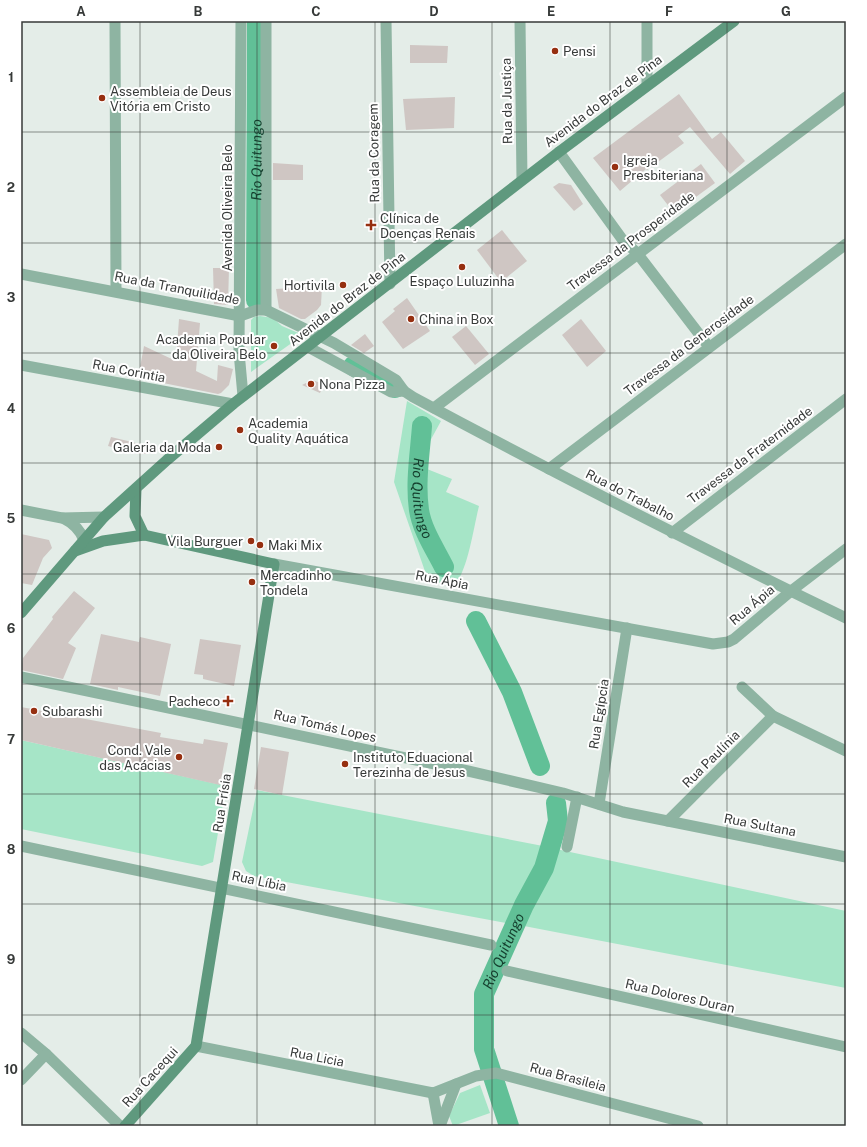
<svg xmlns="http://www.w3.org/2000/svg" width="867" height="1147" viewBox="0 0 867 1147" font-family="'Public Sans',sans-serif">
<rect width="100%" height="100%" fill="#e4ede8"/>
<g fill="#a6e5c7">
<path d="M260 316 273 318 282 326 303 335 251 372V320L254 317Z"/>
<path d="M407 401 441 421 423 454 422 467 452 479 446 492 479 506C473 530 469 565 455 586L428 580 394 482Z"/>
<path d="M21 740 226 786 213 862 202 866 21 829Z"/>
<path d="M257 790 282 795 543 846 512 924 254 876 246 871 242 862Z"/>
<path d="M556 849 846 911V988L524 926 548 877Z"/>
<path d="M480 1085 490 1113 453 1126 449 1116 460 1093Z"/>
</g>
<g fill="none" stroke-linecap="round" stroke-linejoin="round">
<g stroke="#61c097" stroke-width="20">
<path id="s1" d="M256 300 257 21"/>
<path d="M353 366 395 388"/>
<path id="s2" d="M422 426C420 453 415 483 419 510 422 530 435 549 444 567"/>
<path d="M476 621 512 692 540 766"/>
<path id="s3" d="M509 1126 484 1049V994L524 905 544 868 558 821 556 803"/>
</g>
</g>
<g fill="#cfc6c3">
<path d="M410 45 448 46 447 63H410Z"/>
<path d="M679 94 712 139 721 132 745 161 730 174 690 127 678 136 684 143 647 170 646 169 620 191 593 158Z"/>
<path d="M455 97 454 128 406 130 403 99Z"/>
<path d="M273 163 303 165V180H273Z"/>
<path d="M701 164 715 183 674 213 660 195Z"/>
<path d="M559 183 571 185 583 204 574 211 553 187Z"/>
<path d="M502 230 527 261 501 282 477 250Z"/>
<path d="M213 268H229L228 305 214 304Z"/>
<path d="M322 286 321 305 317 310 305 319H301L279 308 276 289Z"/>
<path d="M407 298 430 331 403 349 382 322 395 311 393 309Z"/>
<path d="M179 319 200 323 196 371 217 381 218 365 233 369 229 385 221 393 218 394 138 378 144 346 176 361Z"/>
<path d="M581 319 606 351 587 367 562 335Z"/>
<path d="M466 326 489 354 475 365 452 337Z"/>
<path d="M365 334 374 346 364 353 351 345Z"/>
<path d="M312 380 324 384 320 393 302 385Z"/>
<path d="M111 437 136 443 154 447 147 454H138L108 446Z"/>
<path d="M21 534 49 540 52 548 43 558 32 585 21 583Z"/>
<path d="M74 591 95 608 68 643 76 648 63 679 21 670 23 658 53 619 52 617Z"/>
<path d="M101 634 139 642 140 637 171 644 160 696 118 687V690L90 684Z"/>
<path d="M200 639 241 645 234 686 203 679V675L194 674Z"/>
<path d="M21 707 161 733 160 737 203 744 204 739 228 743 220 785 21 740Z"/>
<path d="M261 747 289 752 282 795 254 789Z"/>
</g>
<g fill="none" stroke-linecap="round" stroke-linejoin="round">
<g stroke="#8eb4a2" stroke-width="11">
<path d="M115 21 116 291"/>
<path d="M386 21 390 284"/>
<path d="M520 21 522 180"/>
<path d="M647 85V21"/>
<path d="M559 152 622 239 637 253 709 347"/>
<path d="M21 365 233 404"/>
<path d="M434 408 846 97"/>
<path d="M549 469 846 244"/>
<path d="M21 510 62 518 104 517"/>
<path d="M63 518C73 523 80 529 84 540"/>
<path d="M672 533 846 399"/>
<path d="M274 564 713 644 728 642 734 639 791 591 846 549"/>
<path d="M21 677 468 771 563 793 623 812 846 857"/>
<path d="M742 687 773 716 846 751"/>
<path d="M599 804 627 628"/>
<path d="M668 821 773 716"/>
<path d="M21 846 491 945"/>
<path d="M567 847 577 797"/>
<path d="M507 971 846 1047"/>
<path d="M21 1033 46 1054 120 1126"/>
<path d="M196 1046 433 1093"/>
<path d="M21 1080 46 1054"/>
<path d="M433 1093 476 1076 496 1073 698 1126"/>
<path d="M433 1093 439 1126"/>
<path d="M440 1126 456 1084"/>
</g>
<g stroke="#8eb4a2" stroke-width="11">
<path d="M241 21 239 352 243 396"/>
<path d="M266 21V310"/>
<path d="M21 274 240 316 257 310H266L334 343 396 380 404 391 413 397C556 474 700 547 846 618"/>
<path d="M308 347 391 392 404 391"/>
</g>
<g stroke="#5f997e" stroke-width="11">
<path d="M136 489 135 516 144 535"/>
<path d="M75 551 103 541 144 535 274 564 196 1046 125 1126"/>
<path d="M21 613 104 517 167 460 233 404 559 152 734 21"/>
</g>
</g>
<path fill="none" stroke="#373a39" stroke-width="1" stroke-opacity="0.55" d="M140 21V1126M257 21V1126M375 21V1126M492 21V1126M610 21V1126M727 21V1126M21 132H846M21 243H846M21 353H846M21 463H846M21 574H846M21 684H846M21 794H846M21 904H846M21 1015H846"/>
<g fill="#962f10" stroke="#fff" stroke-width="1.5">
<circle cx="555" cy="51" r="4"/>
<circle cx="102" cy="98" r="4"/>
<circle cx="615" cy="167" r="4"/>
<path d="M369 219h4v4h4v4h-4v4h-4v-4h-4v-4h4z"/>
<circle cx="462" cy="267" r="4"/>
<circle cx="343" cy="285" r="4"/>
<circle cx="411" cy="319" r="4"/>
<circle cx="274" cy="346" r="4"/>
<circle cx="311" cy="384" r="4"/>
<circle cx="240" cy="430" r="4"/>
<circle cx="219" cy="447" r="4"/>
<circle cx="251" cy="541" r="4"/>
<circle cx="260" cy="545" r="4"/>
<circle cx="252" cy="582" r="4"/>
<path d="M226 695h4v4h4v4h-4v4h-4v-4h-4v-4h4z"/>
<circle cx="34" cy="711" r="4"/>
<circle cx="179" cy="757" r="4"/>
<circle cx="345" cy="764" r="4"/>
</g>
<g text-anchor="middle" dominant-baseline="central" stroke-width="4" stroke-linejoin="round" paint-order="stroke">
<g font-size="13" fill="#373a39" stroke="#fff" text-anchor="start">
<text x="563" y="51">Pensi</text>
<text x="110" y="91">Assembleia de Deus<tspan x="110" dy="15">Vitória em Cristo</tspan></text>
<text x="623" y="160">Igreja<tspan x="623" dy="15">Presbiteriana</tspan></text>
<text x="380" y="218">Clínica de<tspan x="380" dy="15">Doenças Renais</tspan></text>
<text x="462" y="281" text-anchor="middle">Espaço Luluzinha</text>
<text x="335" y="285" text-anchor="end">Hortivila</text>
<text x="419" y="319">China in Box</text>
<text x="266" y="339" text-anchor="end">Academia Popular<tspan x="266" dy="15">da Oliveira Belo</tspan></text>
<text x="319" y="384">Nona Pizza</text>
<text x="248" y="423">Academia<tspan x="248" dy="15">Quality Aquática</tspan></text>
<text x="211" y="447" text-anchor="end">Galeria da Moda</text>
<text x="243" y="541" text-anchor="end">Vila Burguer</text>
<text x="268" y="545">Maki Mix</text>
<text x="260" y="575">Mercadinho<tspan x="260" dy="15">Tondela</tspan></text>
<text x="220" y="701" text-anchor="end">Pacheco</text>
<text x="42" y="711">Subarashi</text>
<text x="171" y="750" text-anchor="end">Cond. Vale<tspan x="171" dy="15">das Acácias</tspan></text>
<text x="353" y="757">Instituto Eduacional<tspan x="353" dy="15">Terezinha de Jesus</tspan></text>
</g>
<g font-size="13" fill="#373a39" stroke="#fff">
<text transform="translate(507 101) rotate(-91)">Rua da Justiça</text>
<text transform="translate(603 101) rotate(-37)">Avenida do Braz de Pina</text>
<text transform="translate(374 153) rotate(-91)">Rua da Coragem</text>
<text transform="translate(227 208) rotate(-90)">Avenida Oliveira Belo</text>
<text transform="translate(631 241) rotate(-37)">Travessa da Prosperidade</text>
<text transform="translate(177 288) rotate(11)">Rua da Tranquilidade</text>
<text transform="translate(347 299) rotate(-38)">Avenida do Braz de Pina</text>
<text transform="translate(689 345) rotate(-37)">Travessa da Generosidade</text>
<text transform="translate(129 371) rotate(11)">Rua Corintia</text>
<text transform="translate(750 455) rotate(-37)">Travessa da Fraternidade</text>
<text transform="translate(630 495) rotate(27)">Rua do Trabalho</text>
<text transform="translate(442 580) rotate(11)">Rua Ápia</text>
<text transform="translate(752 605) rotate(-40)">Rua Ápia</text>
<text transform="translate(599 714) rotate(-81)">Rua Egípcia</text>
<text transform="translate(325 726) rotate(13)">Rua Tomás Lopes</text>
<text transform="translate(711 759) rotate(-45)">Rua Paulínia</text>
<text transform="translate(222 803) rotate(-81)">Rua Frísia</text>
<text transform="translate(760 825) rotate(11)">Rua Sultana</text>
<text transform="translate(259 881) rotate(12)">Rua Líbia</text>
<text transform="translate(680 996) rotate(13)">Rua Dolores Duran</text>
<text transform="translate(317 1057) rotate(11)">Rua Licia</text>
<text transform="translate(150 1077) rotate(-48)">Rua Cacequi</text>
<text transform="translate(568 1077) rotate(15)">Rua Brasileia</text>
</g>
<g font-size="14" font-style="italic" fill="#143e2d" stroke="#fff">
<text stroke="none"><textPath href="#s1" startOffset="140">Rio Quitungo</textPath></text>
<text stroke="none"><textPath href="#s2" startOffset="73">Rio Quitungo</textPath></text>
<text stroke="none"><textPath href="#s3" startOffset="183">Rio Quitungo</textPath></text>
</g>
</g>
<rect width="867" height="1147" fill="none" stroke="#ffffff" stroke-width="44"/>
<rect x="22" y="22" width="823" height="1103" fill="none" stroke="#373a39" stroke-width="1.5"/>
<g font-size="13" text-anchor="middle" font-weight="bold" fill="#373a39">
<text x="81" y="16">A</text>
<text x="198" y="16">B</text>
<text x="316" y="16">C</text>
<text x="434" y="16">D</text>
<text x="551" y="16">E</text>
<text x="669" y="16">F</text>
<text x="786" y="16">G</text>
<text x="11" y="82">1</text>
<text x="11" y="192">2</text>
<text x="11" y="302">3</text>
<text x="11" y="413">4</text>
<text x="11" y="523">5</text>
<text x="11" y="633">6</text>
<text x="11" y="744">7</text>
<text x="11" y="854">8</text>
<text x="11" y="964">9</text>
<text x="11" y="1074">10</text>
</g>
</svg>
